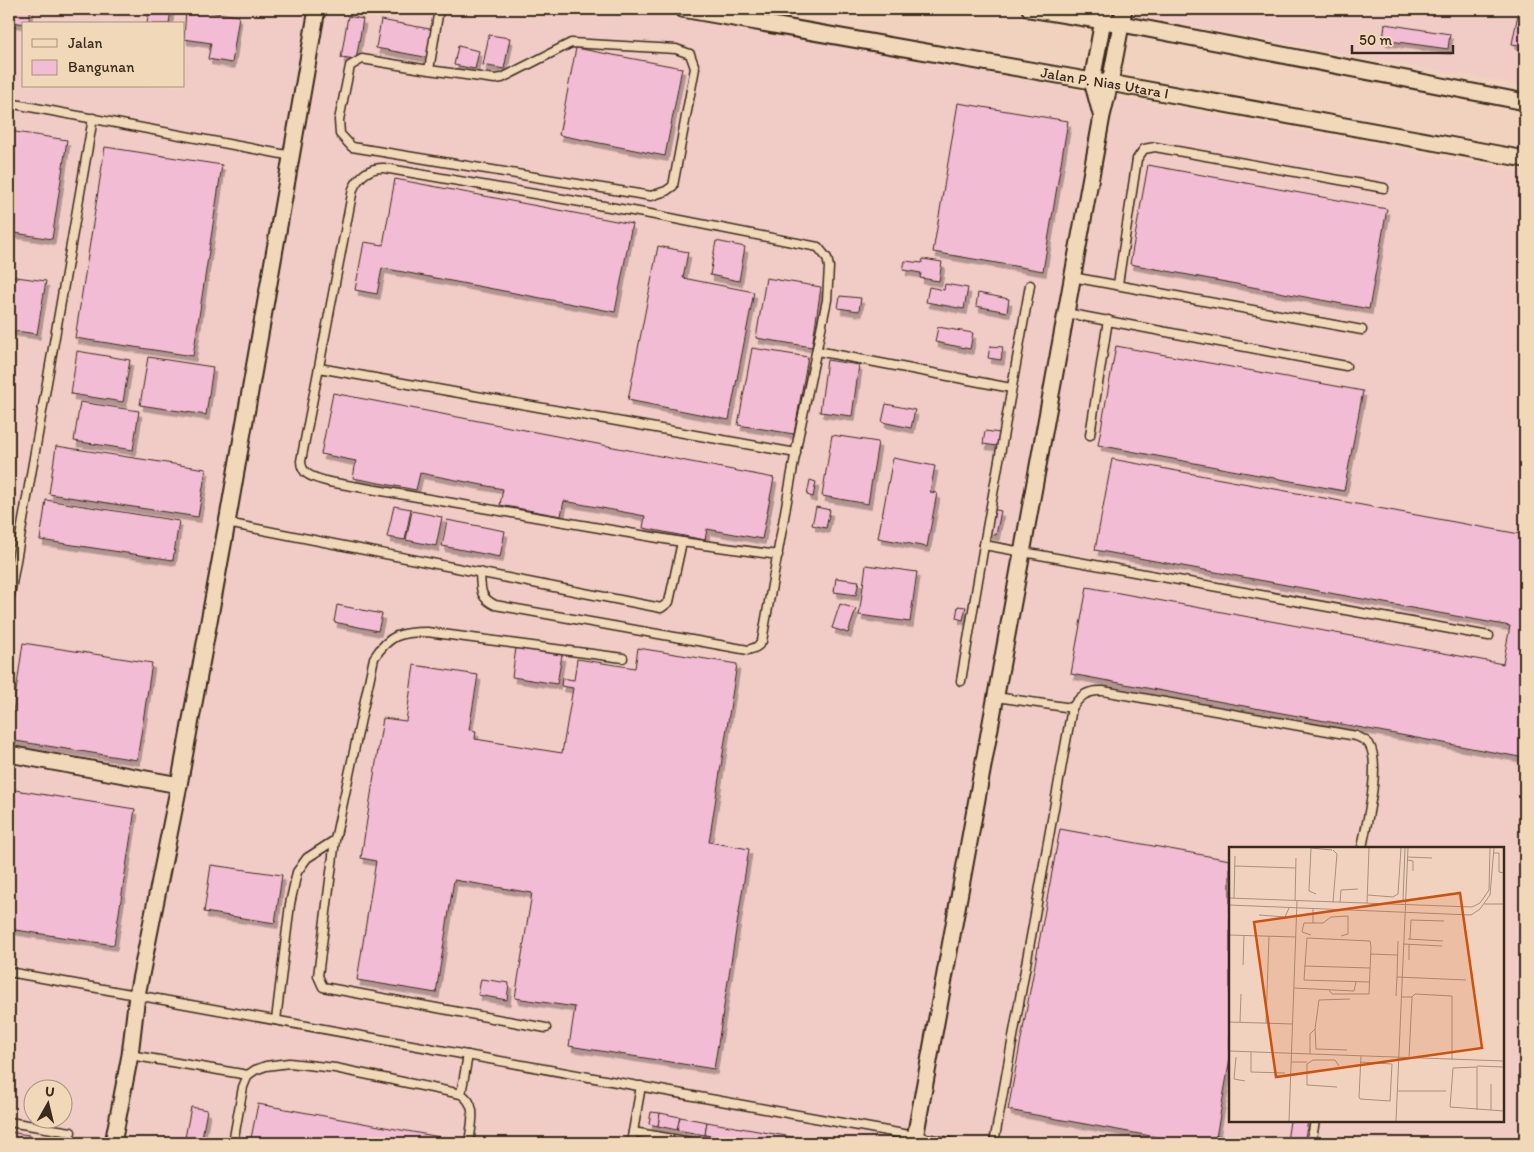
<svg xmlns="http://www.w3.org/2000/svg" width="1534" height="1152" viewBox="0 0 1534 1152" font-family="Itim,sans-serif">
<defs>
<filter id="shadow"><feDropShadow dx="3" dy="5.5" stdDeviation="0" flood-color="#0004"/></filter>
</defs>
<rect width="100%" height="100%" fill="#f1d2be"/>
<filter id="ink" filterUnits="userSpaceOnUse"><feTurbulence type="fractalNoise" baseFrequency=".02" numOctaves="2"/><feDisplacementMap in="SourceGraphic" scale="10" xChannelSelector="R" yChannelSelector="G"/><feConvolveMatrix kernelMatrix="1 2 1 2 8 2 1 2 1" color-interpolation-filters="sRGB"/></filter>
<g filter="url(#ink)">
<g fill="#f1cbc5" fill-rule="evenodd">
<path d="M9 9H641L1525 173V1143H9ZM24 24H184V86H24ZM1230 848H1503V1121H1230ZM32 1090H62V1120H32Z"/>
<path d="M1100 9H1525V86Z"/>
</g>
<g fill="#f2bcd4" stroke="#3b2a1e" filter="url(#shadow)">
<path d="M9 9H31L28 24 9 22Z"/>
<path d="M149 9H171L169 24H147Z"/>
<path d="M186 9 239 16 232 63 208 59 211 43 184 39Z"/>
<path d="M1519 9H1525V46L1512 44Z"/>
<path d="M348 16 363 19 356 60 341 58Z"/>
<path d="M381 20 435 30 430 58 376 48Z"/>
<path d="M1385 24 1450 34 1448 49 1383 40Z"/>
<path d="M489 35 510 38 504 69 483 65Z"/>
<path d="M458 46 479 51 475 69 454 65Z"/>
<path d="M576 48 682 68 665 156 559 135Z"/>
<path d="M958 103 1068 121 1043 271 933 252Z"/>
<path d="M9 131 67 140 52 239 9 232Z"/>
<path d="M105 147 222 165 193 356 75 338Z"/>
<path d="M1148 165 1387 209 1369 309 1130 264Z"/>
<path d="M395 179 632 224 615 312 382 268 377 294 355 290 364 242 383 245Z"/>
<path d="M716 241 745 247 739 281 710 275Z"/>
<path d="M658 246 688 252 683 278 754 292 729 420 628 400Z"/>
<path d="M923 259 942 262 939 281 920 278 921 273 903 270 905 261 922 263Z"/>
<path d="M9 276 46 281 37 334 9 330Z"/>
<path d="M766 278 821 287 812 347 756 338Z"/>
<path d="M945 284 968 288 964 309 926 302 929 287 944 290Z"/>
<path d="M978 293 1009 299 1007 312 976 306Z"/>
<path d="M840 296 861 298 859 311 838 308Z"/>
<path d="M938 327 973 333 970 349 935 342Z"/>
<path d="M990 346 1003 347 1001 360 988 358Z"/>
<path d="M1116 346 1363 391 1344 491 1098 445Z"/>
<path d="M752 348 808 357 794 434 738 425Z"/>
<path d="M77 351 130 360 123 402 71 394Z"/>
<path d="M148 357 213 367 206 415 140 405Z"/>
<path d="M827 360 859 365 852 416 820 412Z"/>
<path d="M333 393 774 478 762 539 707 529 705 540 643 528 645 516 564 501 561 516 500 505 503 489 420 473 416 490 353 478 356 461 321 454Z"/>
<path d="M80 402 139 411 133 450 74 441Z"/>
<path d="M886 404 915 410 911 428 882 422Z"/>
<path d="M985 431 1000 433 997 446 983 444Z"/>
<path d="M832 435 878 442 868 504 822 496Z"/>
<path d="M56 446 206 469 198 517 49 494Z"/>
<path d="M893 458 935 466 930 492 937 493 927 547 878 538Z"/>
<path d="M1112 459 1525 535V758L1071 674 1087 587 1503 664 1510 626 1095 550Z"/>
<path d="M810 480 816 482 813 497 807 495Z"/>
<path d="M46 500 179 521 173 560 40 540Z"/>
<path d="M394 506 411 509 405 540 387 537Z"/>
<path d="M816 507 830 510 826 528 812 525Z"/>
<path d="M992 509 1001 511 996 535 988 534Z"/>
<path d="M412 511 442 517 436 546 406 540Z"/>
<path d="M447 520 505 531 500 557 442 546Z"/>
<path d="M866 565 917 572 910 622 859 615Z"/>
<path d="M836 578 859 581 856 595 834 592Z"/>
<path d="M840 604 856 609 848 633 832 628Z"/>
<path d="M337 605 382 614 378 631 334 622Z"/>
<path d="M958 606 966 607 963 620 956 618Z"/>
<path d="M23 643 152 663 137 760 9 740Z"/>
<path d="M516 648 562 655 557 684 512 677Z"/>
<path d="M638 648 737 664 709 842 749 849 714 1069 569 1046 575 1007 515 998 532 893 454 880 436 993 357 980 376 861 361 858 383 718 406 721 414 665 478 675 469 730 476 731 475 739 562 753 573 688 561 686 562 678 574 680 577 659 635 668Z"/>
<path d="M9 789 135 809 114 945 9 929Z"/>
<path d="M1060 829 1230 860V1059L1215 1143H1189L1008 1110Z"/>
<path d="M211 865 282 875 275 923 204 912Z"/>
<path d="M481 979 509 983 507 1000 478 995Z"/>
<path d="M258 1104 473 1143H250Z"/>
<path d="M191 1107 207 1110 201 1143H184Z"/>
<path d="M651 1112 660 1113 658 1126 649 1124Z"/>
<path d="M660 1113 680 1117 677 1130 658 1126Z"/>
<path d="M680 1117 707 1122 705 1135 677 1130Z"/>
<path d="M1290 1121H1308L1304 1143 1287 1141Z"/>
<path d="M707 1122 820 1142V1143H753L705 1135Z"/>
<path d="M9 1132 29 1135 27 1143H9Z"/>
<path d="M1216 1135 1236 1139 1235 1143H1215Z"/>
</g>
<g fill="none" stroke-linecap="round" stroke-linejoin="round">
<g stroke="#3b2a1e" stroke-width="11">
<g id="service">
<path d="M429 70 495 79 502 78 571 43 676 49 690 54 695 68 673 186 666 191 651 196 352 147 340 134 339 120 350 66 362 59 429 70 439 9"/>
<path d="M9 103 292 156"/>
<path d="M1072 277 1362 330"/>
<path d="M1118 284 1137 159 1144 149 1155 147 1384 188"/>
<path d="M1030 285 984 545 1489 636"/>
<path d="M1066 313 1346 366"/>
<path d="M817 351 1011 388"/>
<path d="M319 368 796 453"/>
<path d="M1090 435 1108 320"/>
<path d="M227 523 661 608 669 602 682 542"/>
<path d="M480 572C481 589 479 597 495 605L748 650C755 648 758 647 762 641L798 439 827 300 829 267 827 258 818 247 650 214 384 168C370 167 359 176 353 189L301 461C301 476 316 478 329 482L682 542 778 555"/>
<path d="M9 601 93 118"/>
<path d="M961 681 984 545"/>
<path d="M1072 708C1080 696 1087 690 1103 691L1356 736C1361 738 1366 740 1369 744 1382 764 1366 825 1362 848"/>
<path d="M9 972 953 1143"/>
<path d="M276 1020 290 904 297 872 307 858 335 840"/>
<path d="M546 1028 323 987 318 976 335 840 374 658C389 635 400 632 427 632L623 658"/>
<path d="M130 1055 248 1075"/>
<path d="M461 1094 468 1055"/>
<path d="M9 1122 71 1132"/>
<path d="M633 1132 696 1143"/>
<path d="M233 1143 243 1087 248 1075 255 1070 266 1066 289 1063 335 1068 461 1094C477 1104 472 1121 470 1136"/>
<path d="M631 1143 641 1086"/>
<path d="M994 1143 1072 708 996 697"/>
<path d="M1311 1143 1315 1121"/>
</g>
</g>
<g stroke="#3b2a1e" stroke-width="19">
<g id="minor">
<path id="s1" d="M682 9 1092 81 1110 83 1525 159"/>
<path d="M1030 9 1122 24 1525 102"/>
<path d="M1101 114 1092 81 1105 9"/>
<path d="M9 754 179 785"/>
<path d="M113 1143 130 1055 137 995 179 785 227 523 317 9"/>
<path d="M914 1143 1102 116 1110 83 1124 9"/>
</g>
</g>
<use href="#service" stroke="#f1d8b8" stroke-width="8"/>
<use href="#minor" stroke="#f1d8b8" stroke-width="15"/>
</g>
</g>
<g text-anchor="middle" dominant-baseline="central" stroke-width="4" stroke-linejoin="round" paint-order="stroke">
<g font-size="15" fill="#3b2a1e" stroke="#f1d8b8">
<text stroke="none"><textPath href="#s1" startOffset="429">Jalan P. Nias Utara I</textPath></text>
</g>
</g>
<g transform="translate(1229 847)">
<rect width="275" height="275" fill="#f1d2be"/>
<path fill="none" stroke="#a88f7e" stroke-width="1" d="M82 1 80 44 87 47M82 1 103 3M264 6H270V25L275 26M179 10 203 11M178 13 184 14V24M6 19 67 21M139 48 164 50 169 47 172 1M0 51 243 60 251 56 260 43 261 1M5 51 6 9M174 53 176 1M66 54 67 11M104 55 108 7 104 3M111 55 112 43 129 42M138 56 140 1M255 57H275M0 58 242 68 251 62 261 48 265 1M30 68 56 70 60 61M84 76H94L102 70 119 69V87L112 89M0 88 67 90M82 88 73 85 75 76H84V62M179 92 214 94M181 92 182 73 215 74M169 94 168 130 237 133M174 97 213 99M141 107 168 108M180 113V97M14 118 15 88M75 119 141 121M65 141 125 144 127 135M100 143 103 147H140L142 100 141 94 78 91 75 133 140 135M167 149 168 130M172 150H183L180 211M183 150 186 147 223 149V213M0 175 64 177M11 175 12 147M37 176 40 89M118 203 87 202 86 182 90 153 121 152M0 204 275 214M22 205V225L56 226M81 207V187L86 182M7 210 5 232 16 234M62 215H78M131 215 163 217 161 254 131 252 130 250 132 209M248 219 275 220M248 220 224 221 221 260 275 264M108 240 78 238V217L84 213H106L110 219M168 244H217M248 263V220M262 263V237M60 274 68 54M167 274 179 1"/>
<path fill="#ce520f" fill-opacity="0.15" stroke="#ce520f" stroke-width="2.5" d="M231 46 253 201 47 230 25 75Z"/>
<rect width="275" height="275" fill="none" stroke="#3b2a1e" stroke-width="2.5"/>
</g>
<rect width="1534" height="1152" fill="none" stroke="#f1d8b8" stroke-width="30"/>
<rect x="15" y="15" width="1504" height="1122" fill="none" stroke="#3b2a1e" stroke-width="2" filter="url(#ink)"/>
<rect x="22" y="22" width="162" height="65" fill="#f1d8b8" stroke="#a8927a"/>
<rect x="32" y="39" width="25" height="8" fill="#f1d8b8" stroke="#a8927a"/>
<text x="68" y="48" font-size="15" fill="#3b2a1e">Jalan</text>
<rect x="32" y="60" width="25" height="15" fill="#f2bcd4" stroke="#a8927a"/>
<text x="68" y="72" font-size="15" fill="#3b2a1e">Bangunan</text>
<g transform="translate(48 1104) rotate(8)"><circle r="24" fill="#f1d8b8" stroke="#a8927a"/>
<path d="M0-4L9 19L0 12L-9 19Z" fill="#3b2a1e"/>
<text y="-8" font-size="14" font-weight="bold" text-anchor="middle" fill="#3b2a1e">U</text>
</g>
<path d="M1352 45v8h101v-8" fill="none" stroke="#3b2a1e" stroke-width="2.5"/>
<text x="1359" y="45" font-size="15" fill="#3b2a1e" stroke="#f1d8b8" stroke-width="4" paint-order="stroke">50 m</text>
</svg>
